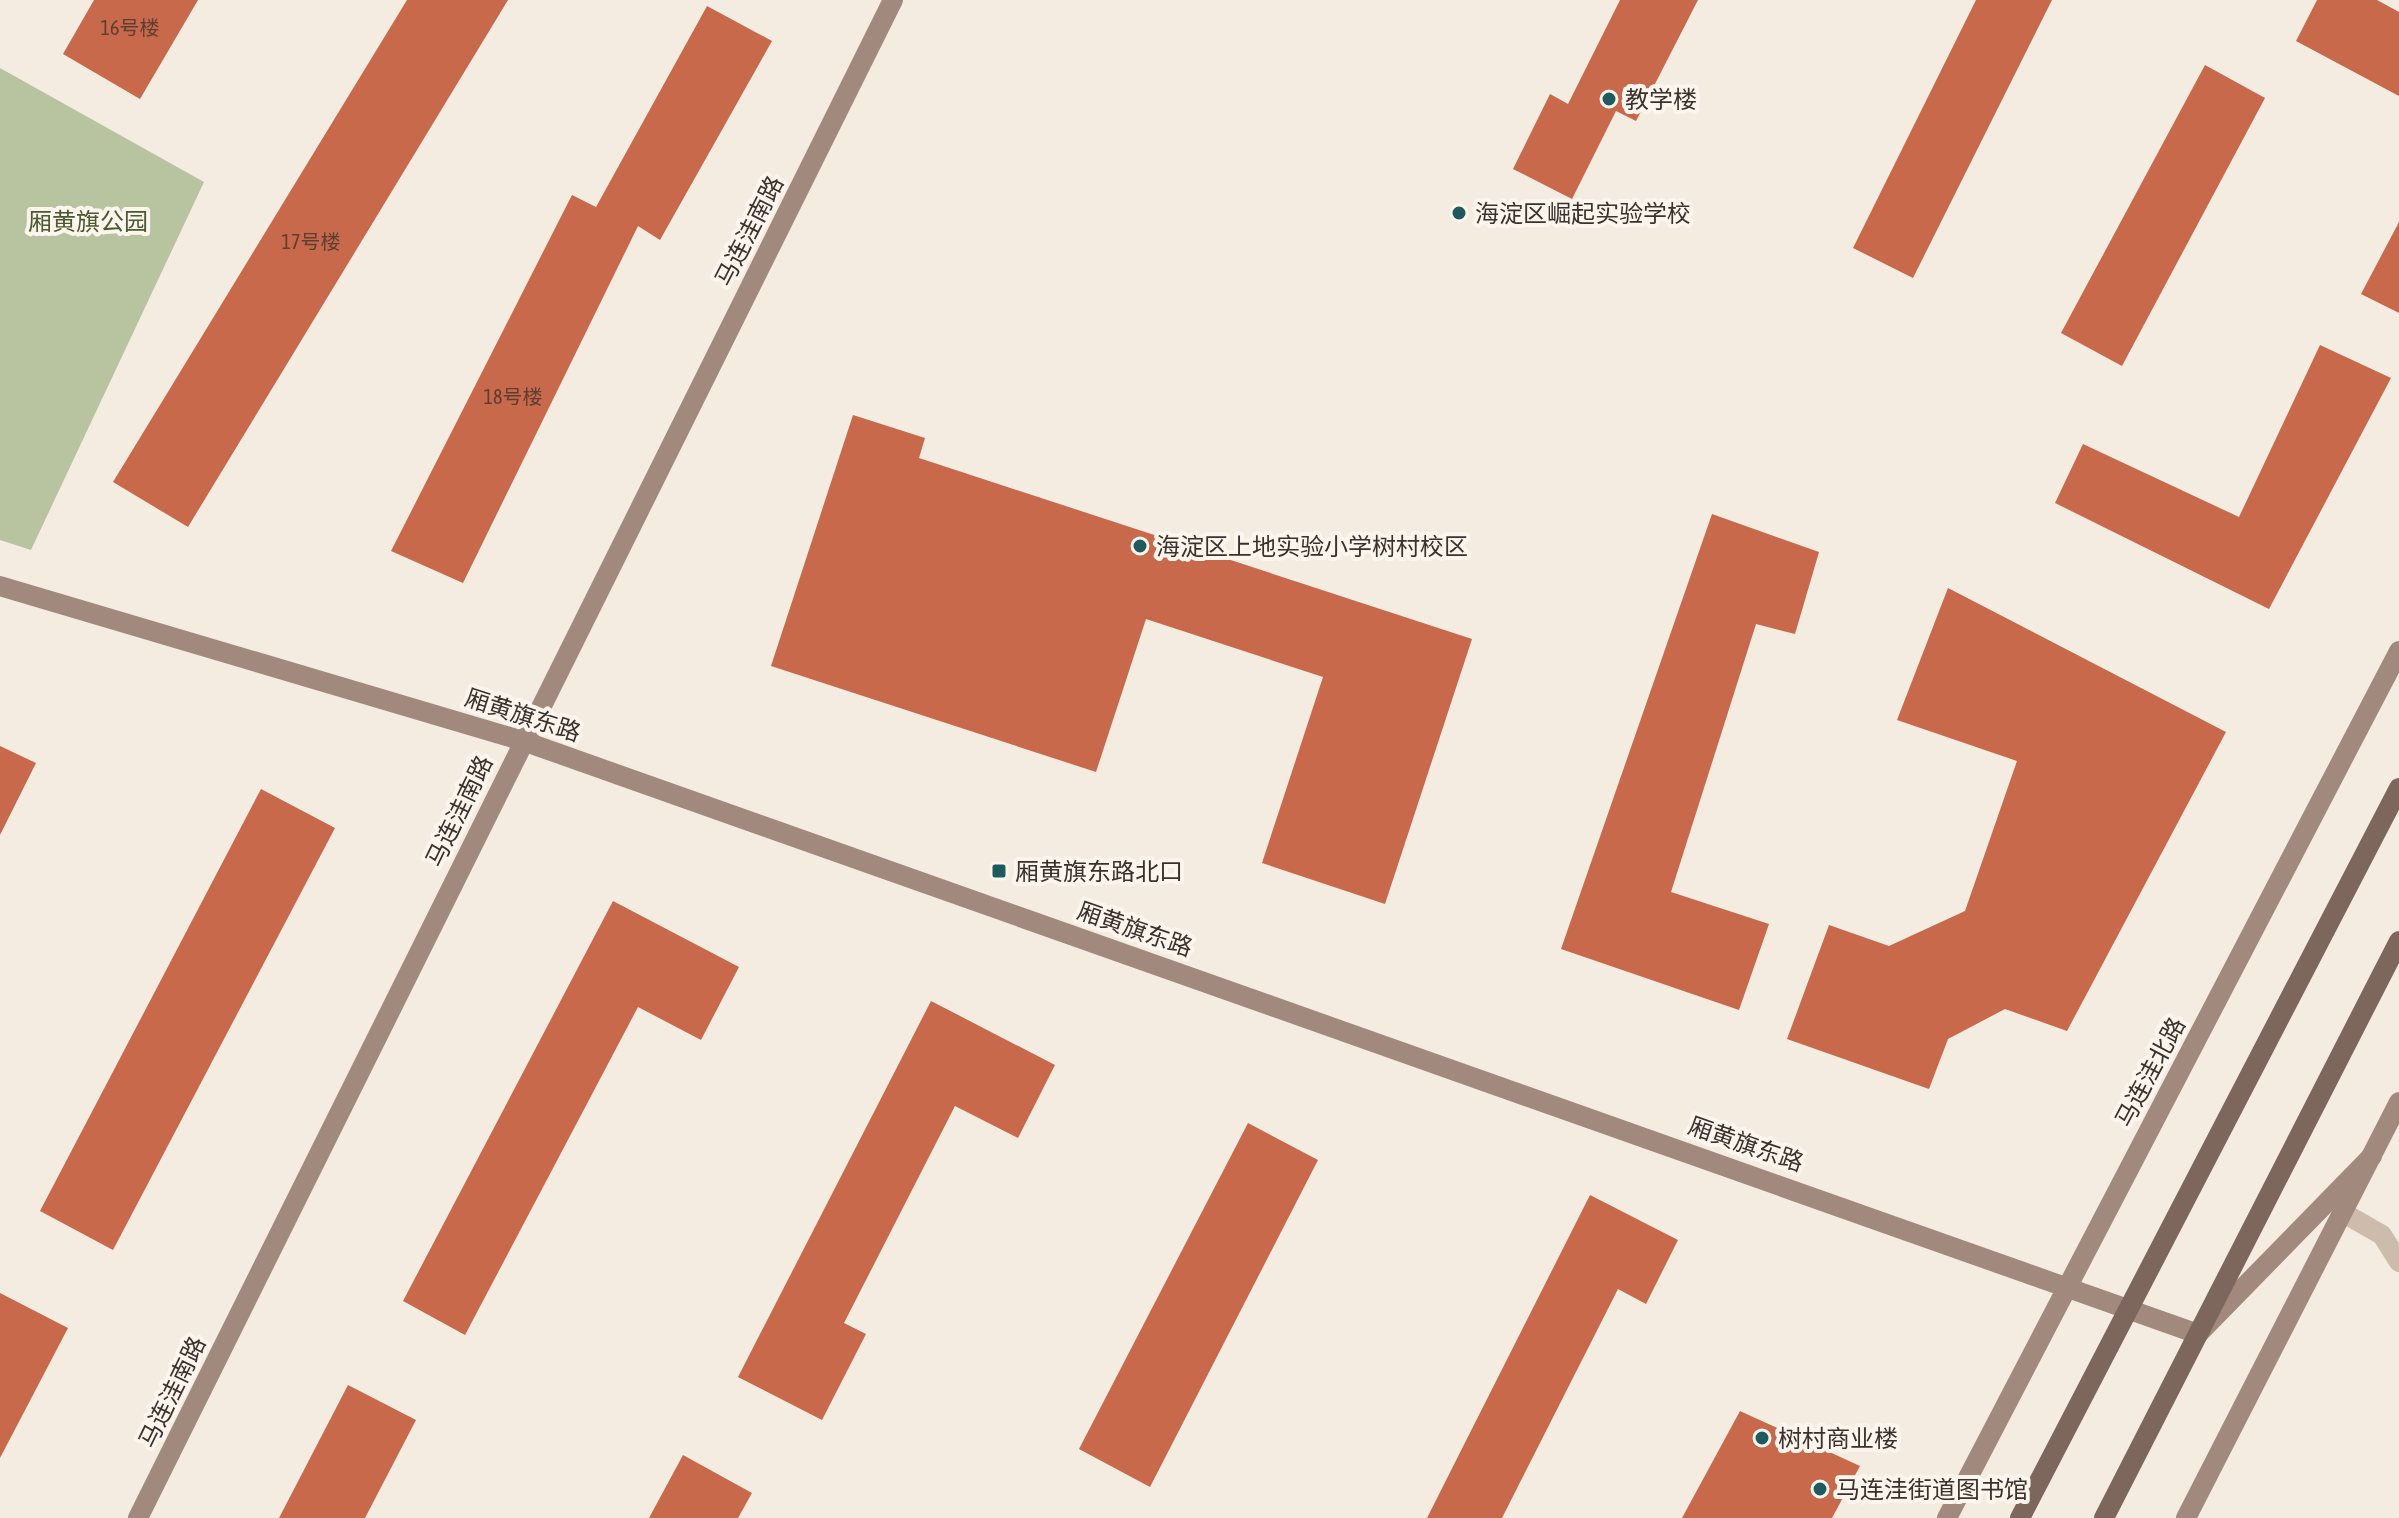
<svg xmlns="http://www.w3.org/2000/svg" width="2399" height="1518" viewBox="0 0 2399 1518" font-family="'Asap Condensed','Noto Sans SC',sans-serif">
<rect width="100%" height="100%" fill="#f4ebe1"/>
<path fill="#b8c4a0" d="M0 68 204 182 31 550 0 540Z"/>
<g fill="#c8694b">
<path d="M94 0H198L140 99 63 54Z"/>
<path d="M407 0H508L188 527 113 482Z"/>
<path d="M1620 0H1698L1636 121 1616 111 1572 199 1513 169 1550 94 1568 104Z"/>
<path d="M1976 0H2052L1913 278 1853 248Z"/>
<path d="M2317 0H2377L2399 12V96L2296 41Z"/>
<path d="M707 6 772 41 660 240 638 226 463 583 391 551 572 195 596 207Z"/>
<path d="M2205 65 2265 98 2122 366 2061 333Z"/>
<path d="M2399 222V313L2361 294Z"/>
<path d="M2320 345 2391 378 2269 609 2055 503 2083 444 2239 517Z"/>
<path d="M853 415 925 438 919 458 1472 639 1385 904 1262 863 1323 677 1146 619 1096 772 771 666Z"/>
<path d="M1712 514 1819 552 1795 634 1756 624 1671 892 1769 924 1739 1010 1561 949Z"/>
<path d="M1948 588 2226 732 2067 1031 2005 1009 1948 1039 1929 1089 1787 1039 1829 925 1889 946 1965 911 2017 761 1897 720Z"/>
<path d="M0 746 36 763 0 835Z"/>
<path d="M261 789 335 828 113 1250 40 1211Z"/>
<path d="M613 901 739 967 701 1040 638 1007 465 1335 403 1301Z"/>
<path d="M931 1001 1055 1065 1018 1138 955 1106 844 1323 866 1334 822 1420 738 1377Z"/>
<path d="M1248 1123 1318 1160 1150 1487 1079 1449Z"/>
<path d="M1590 1195 1678 1240 1646 1304 1618 1289 1502 1518H1427Z"/>
<path d="M0 1293 68 1328 0 1458Z"/>
<path d="M348 1385 416 1420 365 1518H279Z"/>
<path d="M1740 1411 1860 1466 1832 1518H1682Z"/>
<path d="M683 1455 752 1493 738 1518H649Z"/>
</g>
<g fill="none" stroke-linecap="round" stroke-linejoin="round">
<path stroke="#cdbbac" stroke-width="20" d="M2342 1212 2382 1235 2399 1262"/>
<g stroke="#a18a7d" stroke-width="20">
<path d="M0 586 523 741 2198 1334 2372 1156"/>
<path d="M138 1518 893 0"/>
<path d="M1947 1518 2399 651"/>
<path d="M2186 1518 2399 1102"/>
</g>
<g stroke="#7d675c" stroke-width="20">
<path d="M2020 1518 2399 788"/>
<path d="M2104 1518 2399 941"/>
</g>
</g>
<g fill="#1f5a5e" stroke="#fbf5ee" stroke-width="3">
<circle cx="1609" cy="99" r="8"/>
<circle cx="1459" cy="213" r="8"/>
<circle cx="1140" cy="546" r="8"/>
<rect x="991" y="863" width="16" height="16" rx="4"/>
<circle cx="1762" cy="1438" r="8"/>
<circle cx="1820" cy="1489" r="8"/>
</g>
<g text-anchor="middle" dominant-baseline="central" stroke-width="8" stroke-linejoin="round" paint-order="stroke">
<g font-size="20" fill="#5e3e33">
<text x="130" y="27">16号楼</text>
<text x="311" y="241">17号楼</text>
<text x="513" y="396">18号楼</text>
</g>
<g font-size="24" fill="#3b302b" stroke="#fbf5ee" text-anchor="start">
<text x="1625" y="99">教学楼</text>
<text x="1475" y="213">海淀区崛起实验学校</text>
<text x="1156" y="546">海淀区上地实验小学树村校区</text>
<text x="1015" y="871">厢黄旗东路北口</text>
<text x="1778" y="1438">树村商业楼</text>
<text x="1836" y="1489">马连洼街道图书馆</text>
</g>
<g font-size="24" fill="#4a5a2e" stroke="#fbf5ee">
<text x="88" y="221">厢黄旗公园</text>
</g>
<g font-size="24" fill="#3b302b" stroke="#fbf5ee">
<text transform="translate(749 231) rotate(-63)">马连洼南路</text>
<text transform="translate(523 715) rotate(18)">厢黄旗东路</text>
<text transform="translate(459 811) rotate(-64)">马连洼南路</text>
<text transform="translate(1135 929) rotate(19)">厢黄旗东路</text>
<text transform="translate(2150 1072) rotate(-62)">马连洼北路</text>
<text transform="translate(1746 1144) rotate(19)">厢黄旗东路</text>
<text transform="translate(172 1392) rotate(-64)">马连洼南路</text>
</g>
</g>
</svg>
